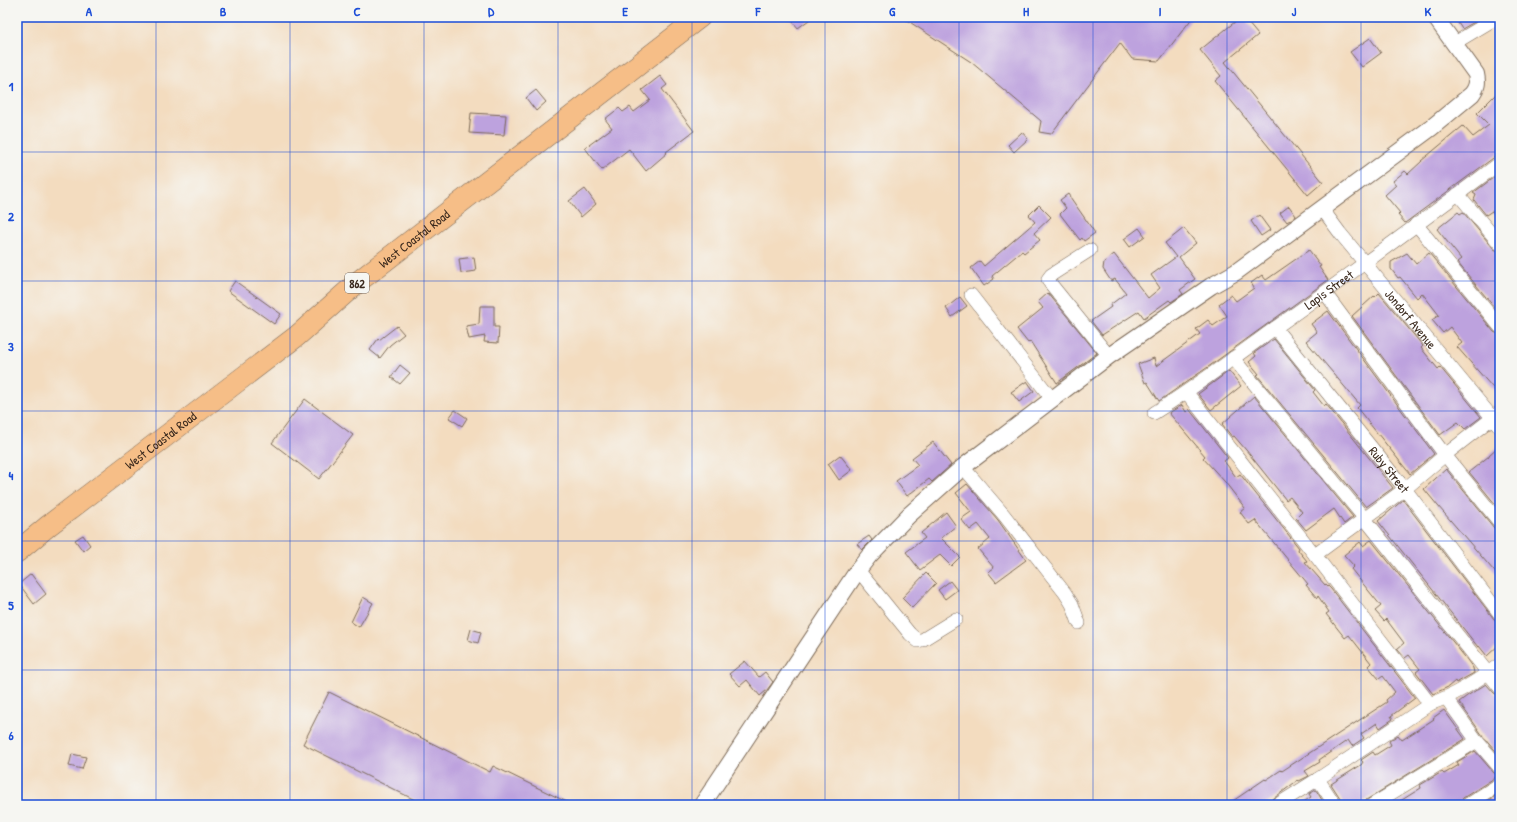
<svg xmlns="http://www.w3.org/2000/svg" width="1517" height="822" viewBox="0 0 1517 822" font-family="'Patrick Hand',sans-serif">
<rect width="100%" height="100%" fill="#f6f6f2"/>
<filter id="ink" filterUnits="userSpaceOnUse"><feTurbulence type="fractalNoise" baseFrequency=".025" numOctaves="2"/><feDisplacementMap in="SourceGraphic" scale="8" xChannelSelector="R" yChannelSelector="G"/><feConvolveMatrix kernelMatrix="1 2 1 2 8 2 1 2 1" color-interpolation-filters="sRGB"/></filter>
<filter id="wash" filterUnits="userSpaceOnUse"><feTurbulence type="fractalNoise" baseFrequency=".012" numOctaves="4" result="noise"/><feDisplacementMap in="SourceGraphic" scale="16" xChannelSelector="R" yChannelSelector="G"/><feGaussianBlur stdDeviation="0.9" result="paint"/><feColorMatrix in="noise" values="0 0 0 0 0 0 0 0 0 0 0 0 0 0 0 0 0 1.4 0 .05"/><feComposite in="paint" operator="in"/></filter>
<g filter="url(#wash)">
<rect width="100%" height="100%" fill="#f3dcbf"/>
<g id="blocks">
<g fill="#bda2de">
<path d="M789 17H813L798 28Z"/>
<path d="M902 17H1193L1159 61 1132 59 1120 43 1051 134 1039 132 1041 121 971 62Z"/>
<path d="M1241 17H1243L1258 35 1225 62 1323 182 1308 195 1215 81 1221 76 1200 50Z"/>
<path d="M1454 17H1476L1478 20 1462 29Z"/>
<path d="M1370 38 1381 53 1362 67 1350 52Z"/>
<path d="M660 76 667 85 662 89 694 131 666 152 667 153 646 171 629 149 602 170 585 148 612 128 605 119 619 108 623 112 630 107 634 112 650 100 642 90Z"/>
<path d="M536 90 546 102 536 111 526 98Z"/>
<path d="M1500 90V153L1405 223 1398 215 1400 213 1385 195 1396 185 1393 181 1405 171 1408 174 1422 161H1421L1463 126 1473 137 1489 125 1477 113Z"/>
<path d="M471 113 506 115 504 135 469 133Z"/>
<path d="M1022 132 1028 139 1014 152 1008 145Z"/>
<path d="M1497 175 1500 178V221L1492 211 1486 215 1474 200 1476 195 1473 193Z"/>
<path d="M585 189 596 204 581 217 569 201Z"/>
<path d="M1068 194 1095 233 1084 241 1082 238 1080 240 1060 214 1066 208 1060 200Z"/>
<path d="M1039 205 1051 217 1034 233 1040 240 1024 253 1022 251 992 276 994 279 984 286 971 268 980 261 984 266 1035 222 1029 215Z"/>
<path d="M1289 206 1296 216 1287 222 1280 213Z"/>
<path d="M1458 212 1460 214 1463 212 1494 249 1500 252V314L1457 262 1461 259 1437 229Z"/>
<path d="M1259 215 1270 230 1261 236 1251 221Z"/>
<path d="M1139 228 1145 236 1130 247 1124 239Z"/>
<path d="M1184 228 1196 243 1179 257 1195 279 1180 290 1183 294 1171 302 1169 300 1144 318 1139 311 1102 335 1091 321 1111 307 1110 305 1126 293 1115 279 1111 281 1103 269 1104 262 1114 254 1148 298 1160 288 1151 275 1176 257 1165 243Z"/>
<path d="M1309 250 1321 266 1319 267 1328 280 1211 365 1159 401 1147 382 1145 383 1138 364 1154 358 1156 366 1200 334 1196 329 1208 320 1213 326 1227 316 1219 304 1231 295 1236 301 1254 288 1251 283 1262 275 1266 280Z"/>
<path d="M1407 253 1416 264 1429 253 1494 332 1500 335V396L1457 347 1462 343 1450 327 1443 333 1432 320 1439 315 1422 293 1417 298 1400 277 1398 278 1391 269V262Z"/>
<path d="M474 257 476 271 461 273 459 259Z"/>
<path d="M235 281 281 314 274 324 228 291Z"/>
<path d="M1048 293 1097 353 1057 383 1030 341 1028 343 1017 329 1043 308 1038 302Z"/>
<path d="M1379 293 1423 346 1421 348 1438 369 1440 367 1481 417 1465 429 1458 422 1440 435 1352 316 1374 296 1375 297Z"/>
<path d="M960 297 967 306 952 317 946 308Z"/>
<path d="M480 306H494V327H499L498 343 484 342 485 336 469 339 466 326 479 324Z"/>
<path d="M1328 311 1434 454 1410 474 1357 408 1360 405 1306 341 1317 332 1311 324Z"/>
<path d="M397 326 404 334 390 345 380 358 370 350 378 339 379 340Z"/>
<path d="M1274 339 1315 390 1313 392 1324 406 1326 404 1393 488 1366 507 1257 375 1259 374 1249 362 1256 356 1254 353Z"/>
<path d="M400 365 410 373 400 384 391 377Z"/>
<path d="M1229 371 1241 386 1211 410 1198 394Z"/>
<path d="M1027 381 1034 391 1019 402 1011 392Z"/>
<path d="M1254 396 1353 517 1344 524 1334 509 1306 530 1296 518 1302 512 1290 497 1286 500 1246 450 1234 436 1232 437 1222 424Z"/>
<path d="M305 399 353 435 319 479 272 443Z"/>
<path d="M1182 405 1186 412 1189 409 1228 458 1224 461 1236 477 1240 474 1299 548 1298 550 1307 561 1305 562 1325 585 1326 584 1331 589 1415 698 1391 716 1393 719 1380 728 1377 723 1361 734 1364 738 1352 746 1348 740 1319 760 1320 762 1305 771 1309 776 1299 781 1298 780 1265 805H1227L1265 779 1266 780 1281 770 1282 771 1387 702 1386 700 1395 692 1383 676 1379 679 1368 666 1371 663 1349 635 1345 638 1326 614 1329 612 1318 596 1317 598 1306 585 1308 584 1255 520 1249 524 1240 512 1245 508 1225 482 1203 458 1205 456 1169 413Z"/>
<path d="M455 410 467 418 462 426 449 418Z"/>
<path d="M933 442 951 465 932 482 929 479 907 496 896 481 918 465 912 458Z"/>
<path d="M1500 445V502L1496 505 1469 472 1489 456V455Z"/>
<path d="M840 455 852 470 839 480 828 464Z"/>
<path d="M1446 469 1494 528 1500 531V578L1438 506 1424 489Z"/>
<path d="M967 484 998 520 1026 560 996 582 988 572 994 568 978 549 990 539 978 524 970 530 961 519 971 512 956 493Z"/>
<path d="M1403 500 1494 619 1500 623V644L1487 656 1479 646 1478 647 1378 521Z"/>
<path d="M946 512 956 526 941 538 960 557 951 566 940 555 920 570 906 552 925 538 921 533Z"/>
<path d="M83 535 90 545 83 551 75 540Z"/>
<path d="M869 536 872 540 862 550 857 544Z"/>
<path d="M1371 540 1465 657 1473 668 1474 673 1456 683 1455 681 1448 687 1433 694 1416 672 1420 669 1409 655 1405 658 1397 649 1404 643 1386 619 1384 621 1375 611 1381 606 1351 569 1354 566 1344 555 1360 542 1363 546Z"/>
<path d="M926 573 936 583 912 608 902 598Z"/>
<path d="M31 574 46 594 34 604 19 584Z"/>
<path d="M950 581 957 590 945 599 938 590Z"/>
<path d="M363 597 373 603 359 627 351 622Z"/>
<path d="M471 629 481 632 478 643 468 640Z"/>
<path d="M745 661 759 677 765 672 773 682 767 690 760 696 747 680 740 686 729 674Z"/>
<path d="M1486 684 1494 693 1500 696V756L1483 736 1459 702 1467 696Z"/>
<path d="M329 692 490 772 493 766 573 805H425L303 744Z"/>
<path d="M1444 710 1465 739 1358 805H1343L1342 801 1331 784 1361 765 1363 762 1361 760 1373 752 1375 755 1391 745 1389 741 1398 735 1402 740 1434 719 1433 718Z"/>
<path d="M1475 751 1494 773 1500 776 1496 777 1463 798 1459 805H1394L1421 788 1420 785 1442 772 1444 774 1459 765 1457 762Z"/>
<path d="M72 754 86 757 82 769 69 766Z"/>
<path d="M1316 790 1325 805H1299L1311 797 1309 794Z"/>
<path d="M1500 793V805H1482Z"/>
</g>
</g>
</g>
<g filter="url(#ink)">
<use href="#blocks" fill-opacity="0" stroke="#7b6856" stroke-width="1"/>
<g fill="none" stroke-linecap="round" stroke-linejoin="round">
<g stroke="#7b6856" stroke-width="14">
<g id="minor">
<path d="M1453 44 1498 17"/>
<path d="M1458 194 1500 244"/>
<path id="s1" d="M1323 210 1340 233 1500 427"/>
<path d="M1416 224 1500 327"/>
<path d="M1090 250 1051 275 1048 279 1050 283 1109 356"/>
<path d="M1325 293 1445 455 1500 523"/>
<path d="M971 295 1052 399"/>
<path id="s2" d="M1275 328 1405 489 1500 614"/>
<path d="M1233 358 1365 519 1500 688"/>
<path d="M1187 393 1315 555 1430 704"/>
<path id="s3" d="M1154 413C1196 387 1235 357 1275 328 1351 274 1426 218 1500 163"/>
<path d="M963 467 1004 515 1065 593 1072 604 1079 623"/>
<path d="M1315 555 1405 489 1445 455 1500 412"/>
<path d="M858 570 910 634 918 641 922 640 956 619"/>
<path d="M1446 698 1477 741 1500 768"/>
<path d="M1318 779 1335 805"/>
<path d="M1277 805 1318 779 1430 704C1455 695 1479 680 1500 664"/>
<path d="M1372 805 1477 741"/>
<path d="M1467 805 1500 784"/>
</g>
</g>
<g stroke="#7b6856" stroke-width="18">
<path id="tertiary" d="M702 805 858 570 869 556 909 515 963 467 1109 356 1211 286 1236 272 1431 128 1472 94C1477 87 1478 83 1476 74L1435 17"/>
</g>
<g stroke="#7b6856" stroke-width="22">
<g id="primary">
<path id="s4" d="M17 552 48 526 297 336 359 281 700 17"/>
</g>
</g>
<use href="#minor" stroke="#fff" stroke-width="13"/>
<use href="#tertiary" stroke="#fff" stroke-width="16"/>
<use href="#primary" stroke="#f6be87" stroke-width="21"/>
</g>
</g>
<path fill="none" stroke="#1d4ed8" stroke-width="1" stroke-opacity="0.55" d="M156 17V805M290 17V805M424 17V805M558 17V805M692 17V805M825 17V805M959 17V805M1093 17V805M1227 17V805M1361 17V805M17 152H1500M17 281H1500M17 411H1500M17 541H1500M17 670H1500"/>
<g text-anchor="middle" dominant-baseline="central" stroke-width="3" stroke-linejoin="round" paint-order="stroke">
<rect fill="#f6f6f2" stroke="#73675e" stroke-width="1" x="345" y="273" width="24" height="20" rx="3"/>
<g font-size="12" font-weight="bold" fill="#3b2a1e">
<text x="357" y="283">862</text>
</g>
<g font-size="13" fill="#3b2a1e" stroke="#f6f6f2">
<text stroke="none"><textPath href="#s4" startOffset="506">West Coastal Road</textPath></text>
<text stroke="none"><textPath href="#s3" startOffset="214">Lapis Street</textPath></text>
<text stroke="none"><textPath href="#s1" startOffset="140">Jondorf Avenue</textPath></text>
<text stroke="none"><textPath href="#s4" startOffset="182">West Coastal Road</textPath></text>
<text stroke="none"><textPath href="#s2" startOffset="182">Ruby Street</textPath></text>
</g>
</g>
<rect width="1517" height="822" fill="none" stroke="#f6f6f2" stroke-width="44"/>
<rect x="22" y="22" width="1473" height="778" fill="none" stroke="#1d4ed8" stroke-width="1.5"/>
<g font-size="13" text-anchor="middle" font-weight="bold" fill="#1d4ed8">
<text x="89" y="16">A</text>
<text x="223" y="16">B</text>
<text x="357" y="16">C</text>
<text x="491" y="16">D</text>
<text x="625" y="16">E</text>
<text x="758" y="16">F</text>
<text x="892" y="16">G</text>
<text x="1026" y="16">H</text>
<text x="1160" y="16">I</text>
<text x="1294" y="16">J</text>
<text x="1428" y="16">K</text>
<text x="11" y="91">1</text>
<text x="11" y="221">2</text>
<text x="11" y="351">3</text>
<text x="11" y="480">4</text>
<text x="11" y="610">5</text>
<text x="11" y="740">6</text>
</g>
</svg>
